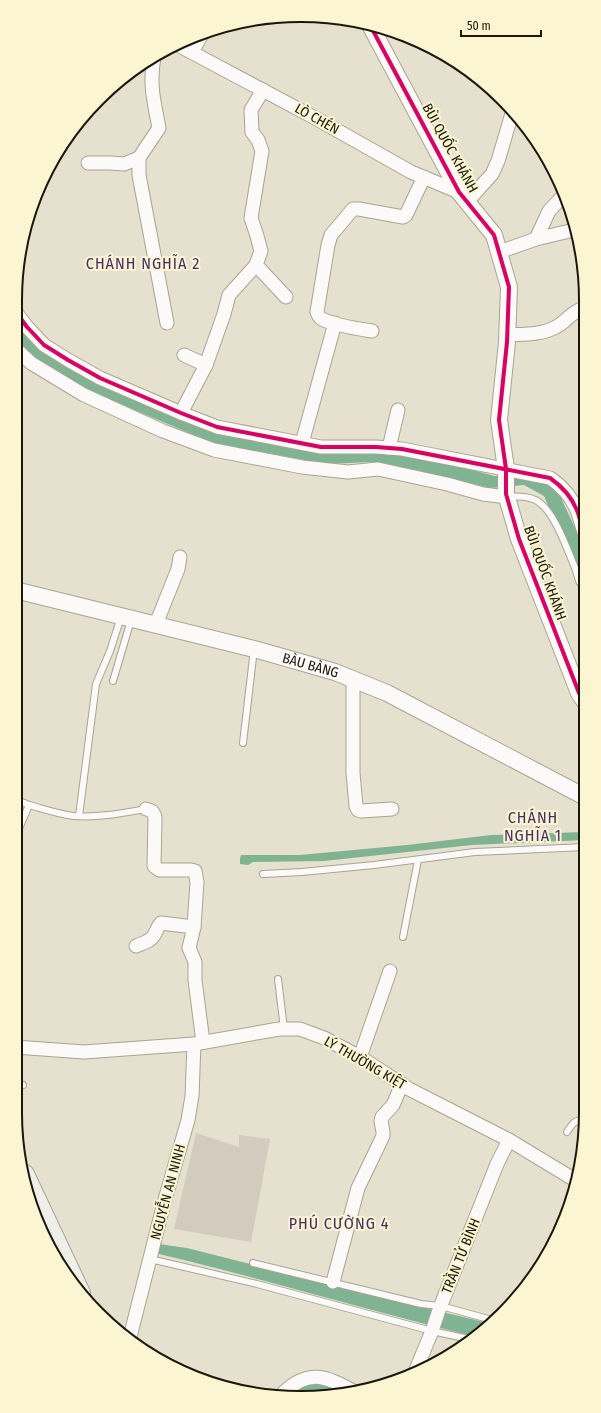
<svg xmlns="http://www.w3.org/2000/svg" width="601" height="1413" viewBox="0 0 601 1413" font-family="'Fira Sans Condensed',sans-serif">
<rect width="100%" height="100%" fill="#e5e1ce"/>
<g fill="#80b392">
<path d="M15 320 26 334 172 414 364 449 438 460 494 476 537 477 554 483 576 530 584 543V574H582L575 567 544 496 524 485 490 488 416 470 372 462 326 464 213 443 87 390 27 357 15 343Z"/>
<path d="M585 832V840L472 845 324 861 253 862 248 865 240 864V859L241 855H300L407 845 491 835Z"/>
<path d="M159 1244 187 1248 376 1296 488 1323 472 1336C366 1310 261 1278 155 1253Z"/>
<path d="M307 1382 327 1384 346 1394 338 1396 288 1394Z"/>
</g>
<path fill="#d2cbbe" d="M196 1133 239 1147V1135L270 1139 251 1242 174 1229Z"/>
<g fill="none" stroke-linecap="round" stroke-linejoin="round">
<g stroke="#a7a495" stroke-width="8">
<g id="service">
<path d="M507 497C517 496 532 496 540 503 555 514 568 551 575 568 578 575 578 584 584 587"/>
<path d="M113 681 131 620"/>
<path d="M243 743 254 649"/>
<path d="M15 799 29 805"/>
<path d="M79 816 96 684 110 651 121 617"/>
<path d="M15 842 18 831 29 805C44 809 58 814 74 816 97 818 123 813 146 809"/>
<path d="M263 874 302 872 374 865 475 852 585 847"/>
<path d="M403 937 418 860"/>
<path d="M278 979 284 1029"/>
<path d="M15 1086 23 1085"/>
<path d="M567 1132C572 1124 575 1119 585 1120"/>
<path d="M150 1259 257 1284 432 1331 469 1339"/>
<path d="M253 1263 421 1304 441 1306 492 1320"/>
</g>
</g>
<g stroke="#a7a495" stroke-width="15">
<g id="minor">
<path d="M176 44 317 119 411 172 459 192"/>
<path d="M192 52 202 34"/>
<path d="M154 57C149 85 154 101 159 128L139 158V175L167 323"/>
<path d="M263 90 251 110 252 132 258 140 262 151 251 218 257 236 261 251 256 265 286 297"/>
<path d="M88 163H110L124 164 139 158"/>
<path d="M467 202 492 174 498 161 513 110"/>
<path d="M536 239 549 211 563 196"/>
<path d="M499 252 536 239 574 230"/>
<path d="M15 311 27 327 44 345 68 360 100 378 181 413 217 427 321 447H376L402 449 550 478C563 487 573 499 578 513 580 520 582 526 584 532"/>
<path d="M372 331C359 329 333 325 322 319 319 318 318 315 317 312L328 245 331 235 353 209H359L403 217 406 215 424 177"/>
<path d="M507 335C524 334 541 335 556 327 566 322 572 311 584 308"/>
<path d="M15 348 31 363 84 395 163 431 214 450 302 467 348 472 378 469 447 484 483 494 507 497"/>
<path d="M184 355 206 365 224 314 229 295 256 265"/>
<path d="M181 413 206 365"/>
<path d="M302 443 335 323"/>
<path d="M389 448 398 410"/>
<path d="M156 624 178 569 180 557"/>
<path d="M353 679V773L356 806 358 810 361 811 392 809"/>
<path d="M146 809C151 810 153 811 155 817L154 866 159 870H191L195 871 197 882 194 927 189 948 195 962V980L203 1042"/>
<path d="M136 946C143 943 150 942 154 935 157 931 157 927 161 923L194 927"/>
<path d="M15 1047 84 1052 194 1044 279 1029H300L324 1038 360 1057 409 1089 509 1140 575 1180"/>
<path d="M360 1057 390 971"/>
<path d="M333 1282 358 1188 383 1136V1132L381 1121 382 1117 393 1105 402 1084"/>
<path d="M130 1337 164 1203 188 1120 192 1096 194 1044"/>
<path d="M415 1372 432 1331 439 1310 497 1164 509 1140"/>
<path d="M282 1394C308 1368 326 1376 355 1392"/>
</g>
</g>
<g stroke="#a7a495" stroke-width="18">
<g id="tertiary">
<path d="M370 25 459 192 494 235 509 287 507 342 499 420 506 469V494L519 539 579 693 585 702"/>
<path id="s1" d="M15 590 254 649 335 672 387 693 585 797"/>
</g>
</g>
<g stroke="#a7a495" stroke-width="20">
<path id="secondary" d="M25 1174 81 1293"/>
</g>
<use href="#service" stroke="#fbfaf8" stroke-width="6"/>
<use href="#minor" stroke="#fbfaf8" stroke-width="13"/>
<use href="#tertiary" stroke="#fbfaf8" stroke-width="16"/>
<use href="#secondary" stroke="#eeefe9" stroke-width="18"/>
<g stroke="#fcf5d2" stroke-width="6">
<g id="cycleway">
<path d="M370 25 459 192 494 235 509 287 507 342 499 420 506 469V494L519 539 579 693 585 702"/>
<path d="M15 311 27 327 44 345 68 360 100 378 181 413 217 427 321 447H376L402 449 550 478C563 487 573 499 578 513 580 520 582 526 584 532"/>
</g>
</g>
<use href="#cycleway" stroke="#d6006c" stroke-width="4"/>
</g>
<g text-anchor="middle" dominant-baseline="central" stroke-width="4" stroke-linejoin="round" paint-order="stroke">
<g font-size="14" fill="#1b180b" stroke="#fcf5d2">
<text transform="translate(317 119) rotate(29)">LÒ CHÉN</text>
<text transform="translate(450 148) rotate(61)">BÙI QUỐC KHÁNH</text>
<text transform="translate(545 573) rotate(70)">BÙI QUỐC KHÁNH</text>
<text stroke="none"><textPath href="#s1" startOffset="305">BÀU BÀNG</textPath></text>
<text transform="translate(365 1063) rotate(30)">LÝ THƯỜNG KIỆT</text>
<text transform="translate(168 1192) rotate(-75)">NGUYỄN AN NINH</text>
<text transform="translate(461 1256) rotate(-68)">TRẦN TỬ BÌNH</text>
</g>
<g font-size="16" letter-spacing="1" fill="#472e68" stroke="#fcf5d2">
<text x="143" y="263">CHÁNH NGHĨA 2</text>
<text x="533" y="817">CHÁNH<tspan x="533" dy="18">NGHĨA 1</tspan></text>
<text x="339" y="1223">PHÚ CƯỜNG 4</text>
</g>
</g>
<path d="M0 0H601V1413H0ZM300 22H301A278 278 0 0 1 579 300V1113A278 278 0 0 1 301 1391H300A278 278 0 0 1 22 1113V300A278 278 0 0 1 300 22Z" fill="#fcf5d2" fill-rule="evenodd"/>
<path fill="none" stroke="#1b180b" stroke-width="2" d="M300 22H301A278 278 0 0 1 579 300V1113A278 278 0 0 1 301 1391H300A278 278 0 0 1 22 1113V300A278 278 0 0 1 300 22Z"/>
<path d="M461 30v6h80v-6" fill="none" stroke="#1b180b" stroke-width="2"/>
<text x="467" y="30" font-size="12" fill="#1b180b" stroke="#fcf5d2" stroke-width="3" paint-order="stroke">50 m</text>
</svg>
